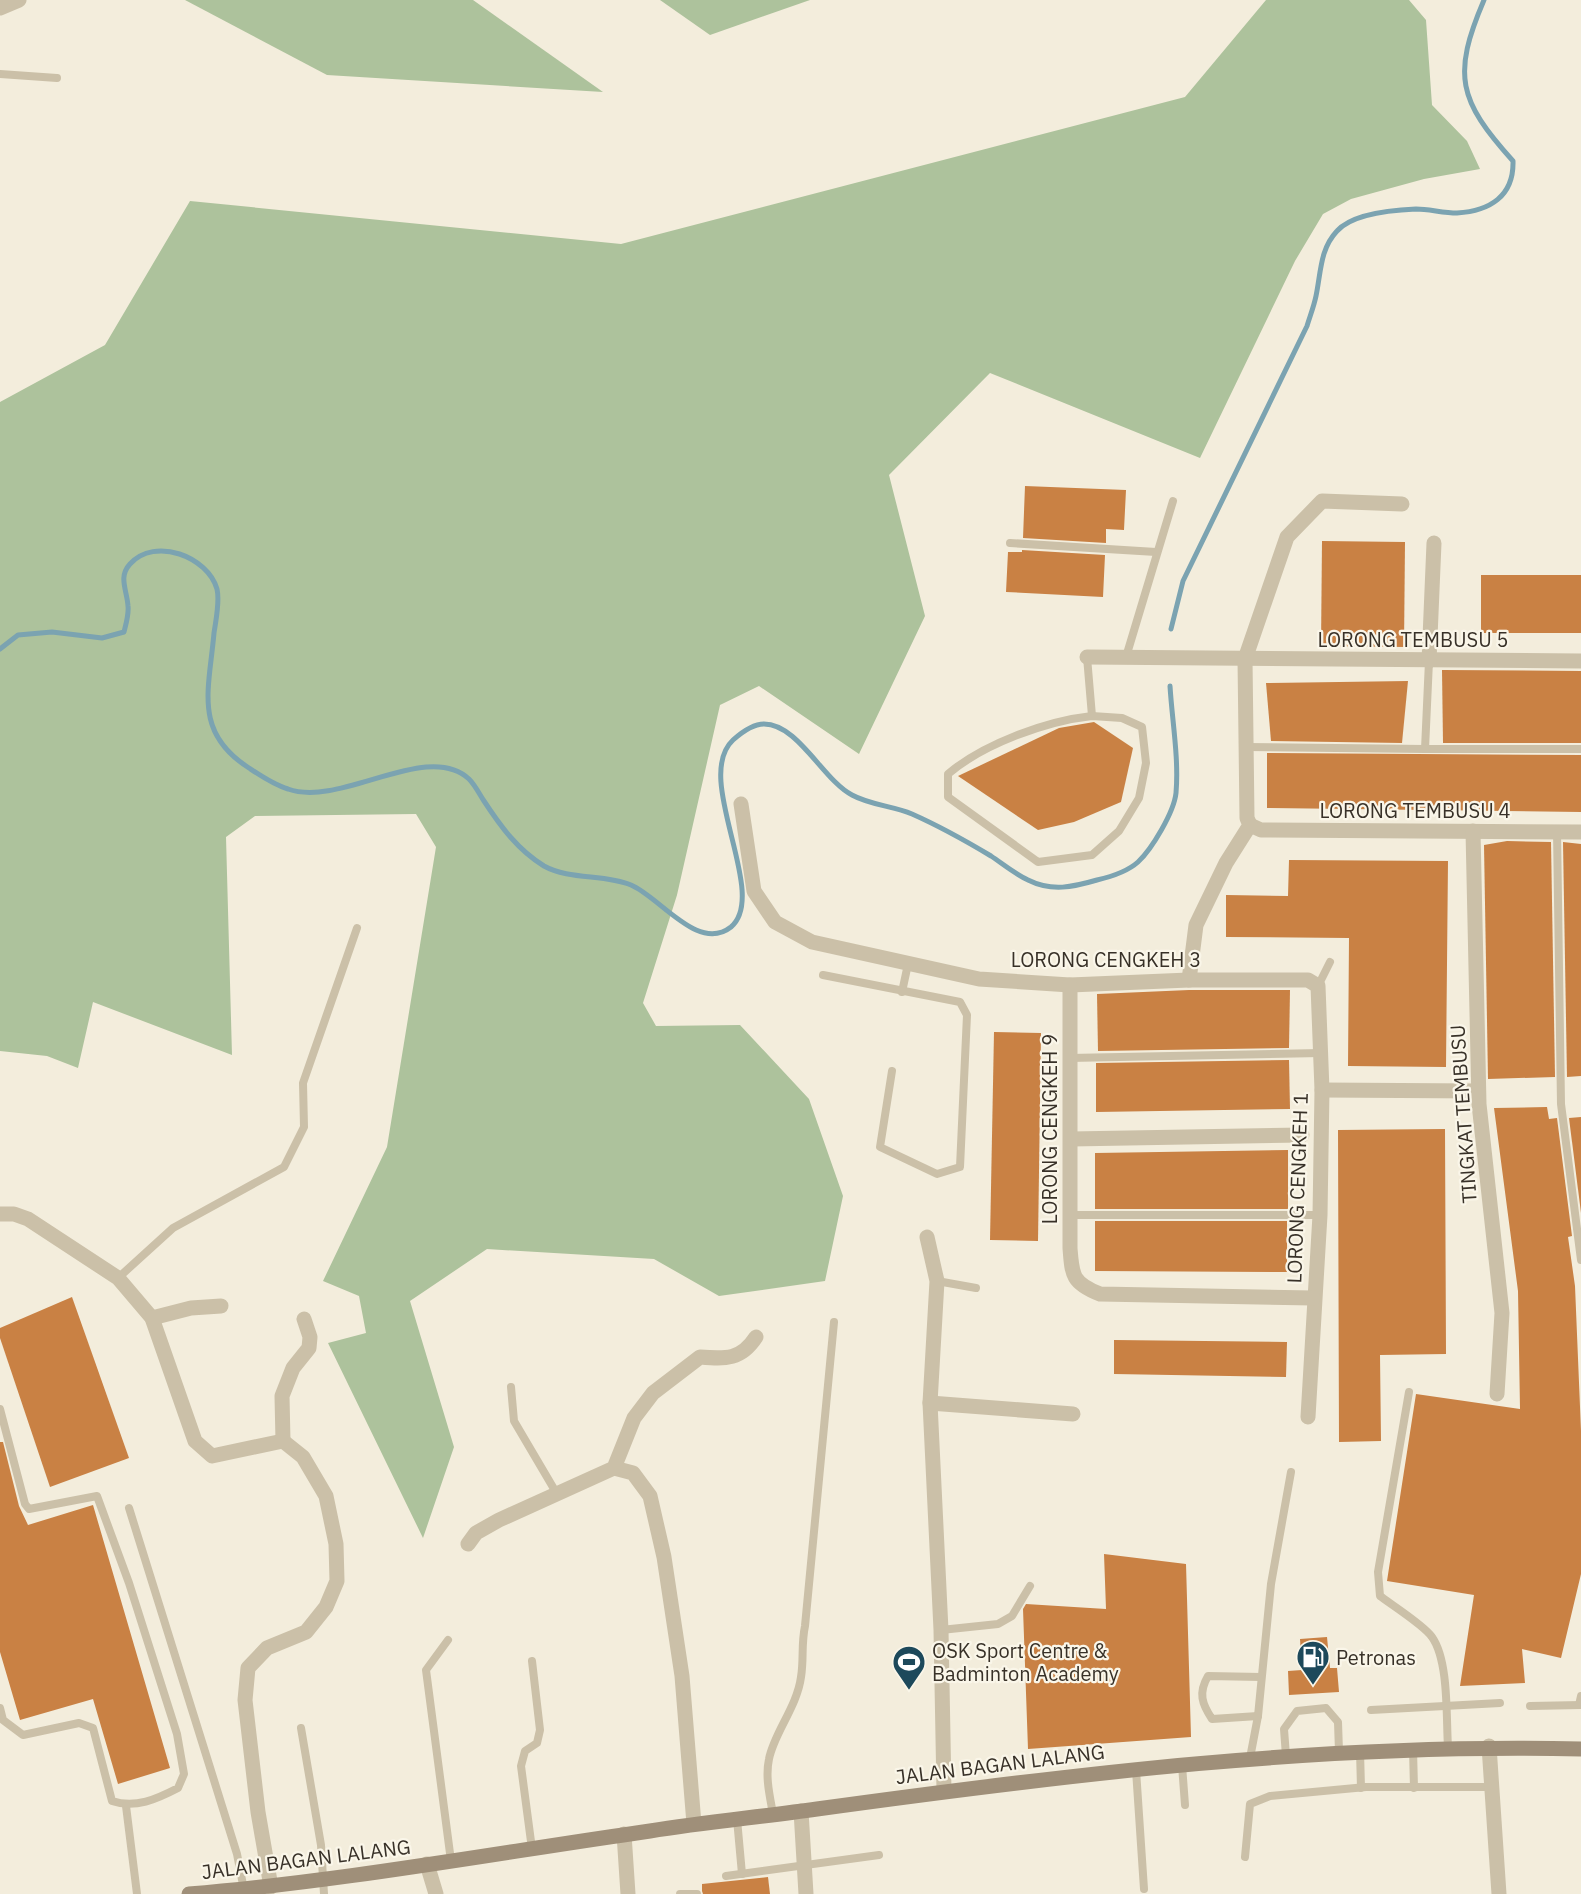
<svg xmlns="http://www.w3.org/2000/svg" width="1581" height="1894" viewBox="0 0 1581 1894" font-family="'IBM Plex Sans',sans-serif">
<rect width="100%" height="100%" fill="#f3eddc"/>
<g fill="#adc29c">
<path d="M185 0H473L603 92 327 75Z"/>
<path d="M660 0H810L710 35Z"/>
<path d="M1266 0H1409L1426 20 1432 105 1467 141 1480 169 1424 179 1351 199 1323 214 1295 261 1200 458 990 373 889 475 925 616 859 754 759 686 720 705 677 895 643 1003 656 1026 740 1025 809 1099 843 1196 825 1281 719 1296 654 1259 487 1249 410 1301 454 1447 423 1538 328 1343 366 1333 359 1296 323 1281 387 1147 436 847 416 814 255 816 226 837 232 1055 93 1002 78 1068 47 1056 0 1051V402L105 345 190 201 621 244 1185 97Z"/>
</g>
<g fill="none" stroke-linecap="round" stroke-linejoin="round">
<g stroke="#7ba3b1" stroke-width="5">
<path d="M1171 629 1183 581 1307 326C1310 316 1314 306 1316 296 1321 272 1320 249 1337 231 1353 213 1393 210 1416 209 1429 209 1443 213 1457 213 1490 211 1514 196 1513 161 1458 100 1452 75 1484 0"/>
<path d="M0 649 18 635 52 632 102 638 124 632C126 624 129 614 128 606 127 590 118 577 130 564 155 536 208 557 217 589 220 602 216 619 214 633 209 690 193 732 249 768 261 776 274 785 288 789 341 808 427 740 469 779 475 785 480 795 484 801 501 827 518 850 544 866 569 880 605 874 631 885 660 897 698 953 731 927 770 894 692 778 733 740 742 732 753 724 764 724 798 724 823 780 852 795 870 805 893 806 912 814 939 826 966 841 991 856 1003 864 1015 874 1028 880 1052 892 1073 887 1097 880 1110 877 1128 871 1138 862 1152 849 1174 812 1176 793 1179 758 1172 720 1170 686"/>
</g>
</g>
<g fill="#c98144">
<path d="M1025 486 1126 490 1124 530 1106 529V543L1023 538Z"/>
<path d="M1322 541 1405 542 1404 647 1321 646Z"/>
<path d="M1022 550 1105 555 1103 597 1006 592 1008 552H1022Z"/>
<rect x="1481" y="575" width="100" height="58"/>
<path d="M1442 670 1581 671V743H1443Z"/>
<path d="M1408 681 1402 743 1271 741 1266 683Z"/>
<path d="M1094 722 1133 748 1121 802 1074 822 1038 830 958 776 1059 728Z"/>
<path d="M1267 753 1581 755V812L1267 808Z"/>
<path d="M1507 841 1551 842 1555 1077 1488 1079 1484 845Z"/>
<path d="M1563 842 1581 844V1076L1567 1077Z"/>
<path d="M1289 860 1448 861 1446 1067 1348 1066 1349 938 1226 937V895L1288 896Z"/>
<path d="M1189 990H1290L1289 1048 1098 1051 1097 994Z"/>
<path d="M994 1032 1041 1033 1038 1241 990 1240Z"/>
<path d="M1289 1060 1290 1109 1096 1112V1063Z"/>
<path d="M1547 1107 1549 1119 1557 1118 1572 1236 1568 1237 1575 1286 1581 1431V1574L1561 1658 1522 1649 1525 1683 1460 1686 1474 1595 1387 1581 1416 1394 1520 1409 1518 1291 1494 1108Z"/>
<path d="M1581 1117V1213L1569 1118Z"/>
<path d="M1445 1129 1446 1354 1380 1355 1381 1441 1339 1442 1338 1130Z"/>
<path d="M1288 1150V1209H1095V1153Z"/>
<path d="M1095 1221H1287V1272L1095 1271Z"/>
<path d="M72 1297 129 1458 50 1487 0 1338V1328Z"/>
<path d="M1114 1340 1287 1342 1286 1377 1114 1374Z"/>
<path d="M0 1442H3L19 1506 28 1525 93 1505 170 1768 118 1784 93 1699 20 1720 0 1652Z"/>
<path d="M1104 1554 1186 1564 1191 1737 1028 1749 1023 1609 1026 1604 1106 1609Z"/>
<path d="M1327 1637 1330 1668H1337L1339 1692 1289 1695 1288 1671 1302 1670 1300 1639Z"/>
<path d="M768 1877 770 1894H703L702 1891V1884Z"/>
</g>
<g fill="none" stroke-linecap="round" stroke-linejoin="round">
<g stroke="#cbc0a8" stroke-width="8">
<path d="M0 74 57 78"/>
<path d="M1010 543 1156 552"/>
<path d="M1087 657 1092 716"/>
<path d="M1126 657 1173 501"/>
<path d="M1429 661 1425 749H1581"/>
<path d="M1092 716 1122 718 1142 727 1146 763 1139 798 1119 831 1092 855 1038 862 948 797V774C983 744 1046 721 1092 716Z"/>
<path d="M1246 747 1425 749"/>
<path d="M1557 831 1561 1104 1581 1260"/>
<path d="M823 975 960 1002 967 1015 960 1167 937 1174 880 1147 892 1071"/>
<path d="M1318 986 1330 962"/>
<path d="M902 992 908 964"/>
<path d="M1069 1058 1321 1053"/>
<path d="M1070 1215H1320"/>
<path d="M118 1278 173 1228 284 1167 304 1127 303 1083 357 928"/>
<path d="M937 1281 976 1288"/>
<path d="M511 1387 514 1421 557 1494"/>
<path d="M1409 1392 1378 1572 1380 1596C1392 1605 1425 1626 1432 1637 1449 1661 1446 1717 1448 1747"/>
<path d="M0 1409 25 1504 29 1509 97 1496 129 1583 177 1734 184 1774 178 1788C157 1799 135 1809 112 1801L93 1728 79 1723 23 1735 3 1720 0 1708"/>
<path d="M129 1508 237 1854 244 1890"/>
<path d="M941 1630 998 1624 1012 1616 1030 1586"/>
<path d="M448 1640 426 1670 451 1861"/>
<path d="M1579 1705 1581 1696"/>
<path d="M1530 1706 1581 1705"/>
<path d="M1371 1710 1500 1703"/>
<path d="M1258 1716 1212 1719C1202 1704 1198 1693 1208 1676L1261 1677"/>
<path d="M301 1728 321 1845 324 1894"/>
<path d="M1413 1749 1414 1788"/>
<path d="M1360 1751 1361 1788"/>
<path d="M1286 1756 1284 1729 1297 1711 1326 1708 1338 1722 1339 1752"/>
<path d="M1250 1758 1258 1716 1271 1584 1291 1472"/>
<path d="M1182 1765 1185 1805"/>
<path d="M1136 1770 1144 1889"/>
<path d="M126 1806 137 1894"/>
<path d="M773 1814C770 1797 765 1777 769 1759 774 1733 797 1707 801 1677 804 1659 801 1645 805 1626L834 1322"/>
<path d="M737 1819 742 1874"/>
<path d="M532 1849 521 1766 525 1751 537 1743 540 1730 532 1661"/>
<path d="M1245 1857 1250 1804 1270 1796 1366 1787H1492"/>
<path d="M726 1876 879 1855"/>
<path d="M680 1894H697"/>
</g>
<g stroke="#cbc0a8" stroke-width="15">
<path d="M0 8 19 0"/>
<path d="M1087 657 1581 661"/>
<path d="M1429 661 1434 543"/>
<path d="M741 804 754 891 775 922 812 942 979 979 1070 985 1189 980H1308L1318 986 1322 1090 1320 1215 1308 1417"/>
<path d="M1250 825 1261 830 1581 832"/>
<path d="M1473 831 1479 1104 1502 1313 1497 1394"/>
<path d="M1189 980 1196 925 1226 863 1250 825 1247 818 1245 659 1287 537 1322 501 1402 504"/>
<path d="M1070 985V1248C1072 1275 1072 1283 1100 1294L1313 1298"/>
<path d="M1322 1090 1478 1091"/>
<path d="M1071 1139 1302 1135"/>
<path d="M0 1214H14L28 1219 118 1278 152 1318 195 1441 212 1456 283 1441 303 1457 326 1496 336 1544 337 1581 326 1607 306 1632 267 1648 248 1668 245 1700 258 1812 271 1887"/>
<path d="M927 1237 937 1281 930 1403 941 1630 944 1791"/>
<path d="M152 1318 191 1308 221 1306"/>
<path d="M930 1403 1073 1414"/>
<path d="M283 1441 282 1396 293 1368 309 1348 310 1337 304 1319"/>
<path d="M614 1468 633 1473 650 1496 664 1557 682 1676 694 1824"/>
<path d="M468 1544 476 1533 499 1520 614 1468 634 1418 653 1393 700 1357C726 1359 741 1360 756 1337"/>
<path d="M1489 1746 1499 1894"/>
<path d="M801 1811 806 1894"/>
<path d="M624 1834 628 1894"/>
<path d="M427 1864 436 1894"/>
</g>
<path stroke="#9f8f79" stroke-width="15" d="M189 1894C344 1881 496 1853 650 1831 705 1822 761 1817 817 1809 1071 1774 1325 1743 1581 1749"/>
</g>
<defs>
<g id="fuel-pin" transform="scale(1.725)"><path d="M0 17L-7.5 6A9.5 9.5 0 1 1 7.5 6Z" fill="#1d495b" stroke="#faf6e9"/><path d="M-5.5-6h7V0h2V4h1.3V-2.5L3-4.5l.8-.8L6-3V5H2.5V1h-1V6h-7ZM-4.2-4.7v3.2H.2V-4.7Z" fill="#fff"/></g>
<g id="stadium-pin" transform="scale(1.725)"><path d="M0 17L-7.5 6A9.5 9.5 0 1 1 7.5 6Z" fill="#1d495b" stroke="#faf6e9"/><path d="M0-5a6.5 5 0 1 0 0 10a6.5 5 0 1 0 0-10ZM-3.5-1.8h7v3.6h-7Z" fill="#fff"/></g>
</defs>
<g fill-rule="evenodd">
<use href="#fuel-pin" x="1313" y="1657"/>
<use href="#stadium-pin" x="909" y="1662"/>
</g>
<g text-anchor="middle" dominant-baseline="central" stroke-width="4.5" stroke-linejoin="round" paint-order="stroke">
<g font-size="20" fill="#383128" stroke="#faf6e9">
<text x="1413" y="639">LORONG TEMBUSU 5</text>
<text x="1415" y="810">LORONG TEMBUSU 4</text>
<text x="1106" y="959">LORONG CENGKEH 3</text>
<text transform="translate(1463 1114) rotate(-94)">TINGKAT TEMBUSU</text>
<text transform="translate(1049 1129) rotate(-90)">LORONG CENGKEH 9</text>
<text transform="translate(1297 1188) rotate(-88)">LORONG CENGKEH 1</text>
<text transform="translate(1000 1764) rotate(-7)">JALAN BAGAN LALANG</text>
<text transform="translate(306 1859) rotate(-7)">JALAN BAGAN LALANG</text>
</g>
<g font-size="20" fill="#383128" stroke="#faf6e9" text-anchor="start">
<text x="932" y="1650">OSK Sport Centre &amp;<tspan x="932" dy="23">Badminton Academy</tspan></text>
<text x="1336" y="1657">Petronas</text>
</g>
</g>
</svg>
